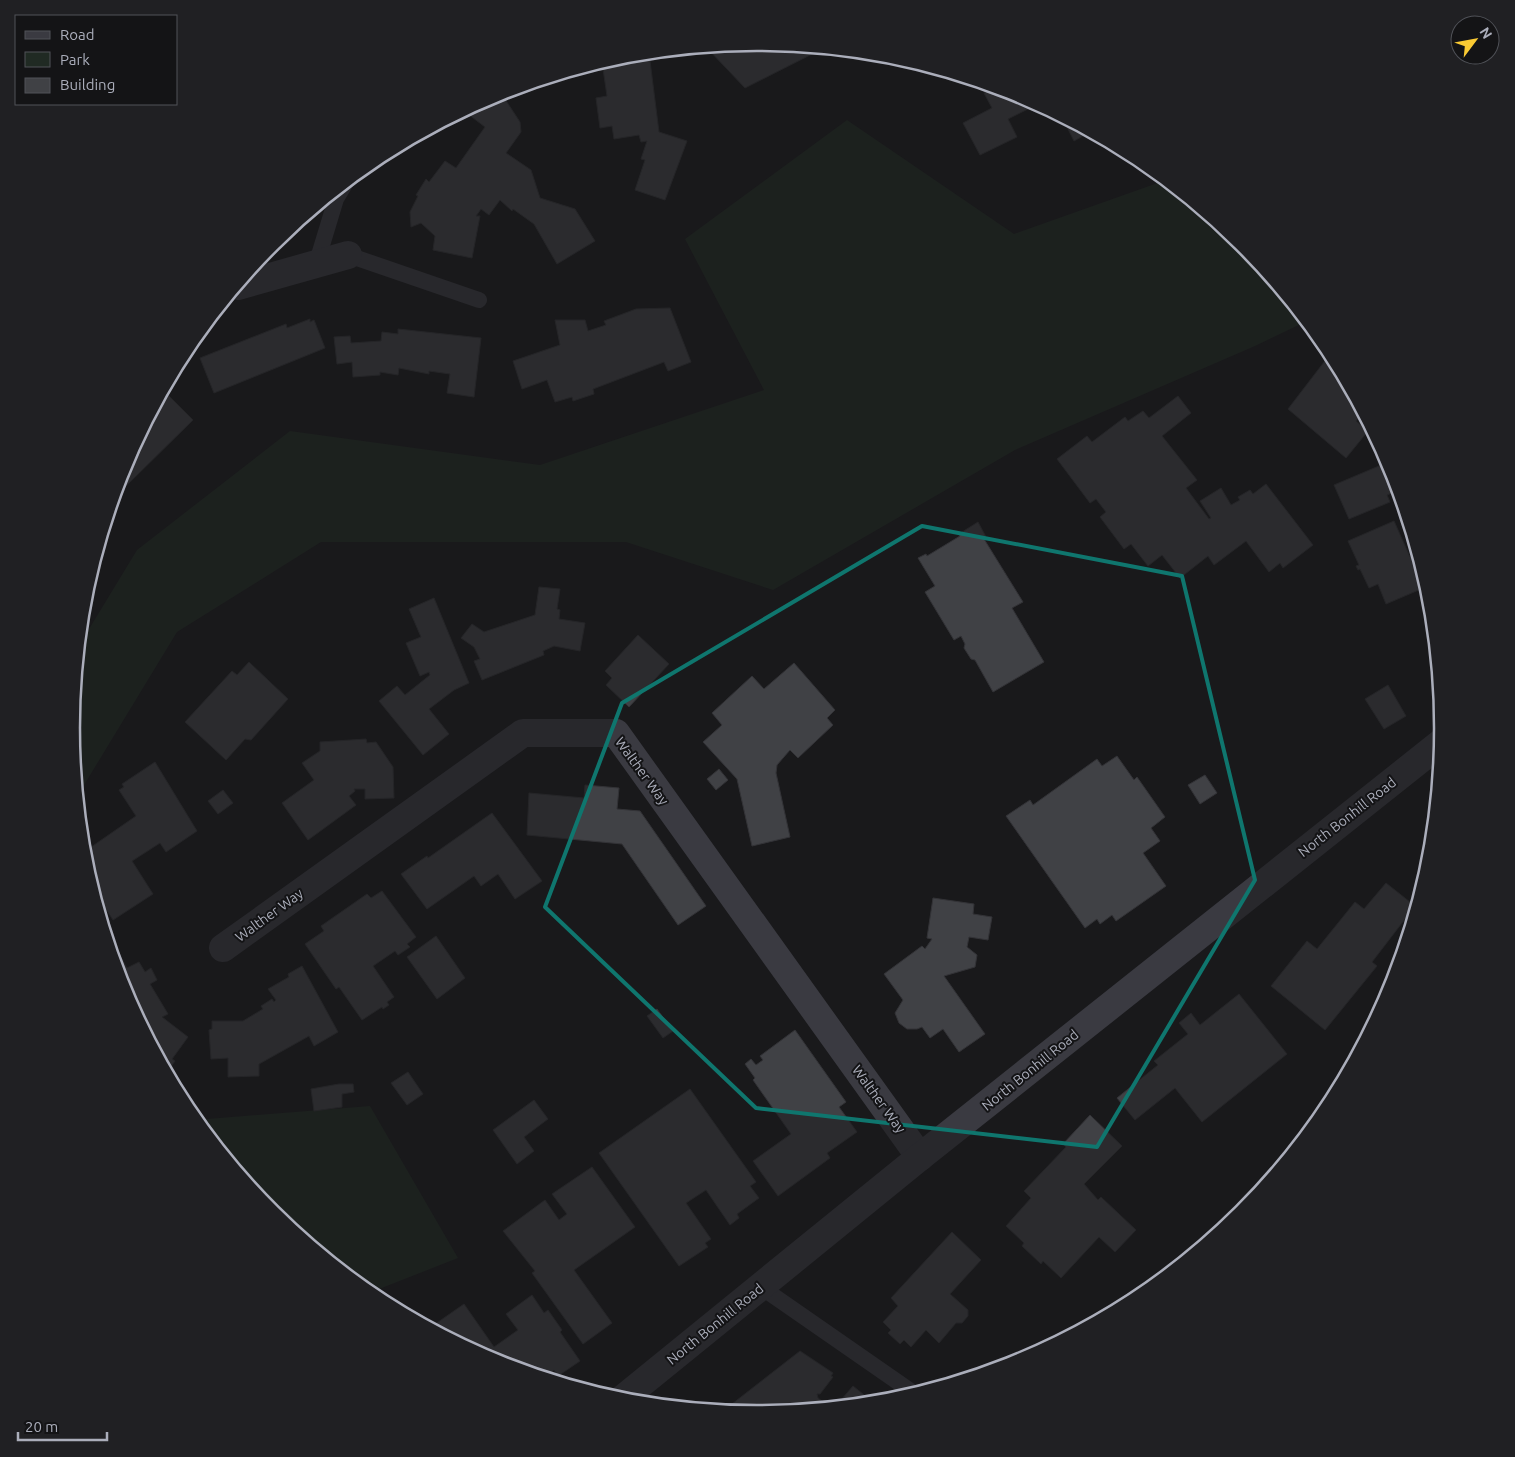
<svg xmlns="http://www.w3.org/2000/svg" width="1515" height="1457" viewBox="0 0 1515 1457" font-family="Ubuntu,sans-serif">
<rect width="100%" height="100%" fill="#19191b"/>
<g fill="#202a23">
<path d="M847 120 1014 234 1166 180 1243 244 1307 321 1255 346 1015 450 773 590 626 542H321L177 632 78 795 72 728 80 646 86 634 137 550 290 431 540 465 764 390 685 239Z"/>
<path d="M370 1106 458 1258 369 1293 272 1213 195 1120Z"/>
</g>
<g fill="#404145" stroke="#333337">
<path d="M758 43 767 50 779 45 820 50 745 88 707 48Z"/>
<path d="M649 53 659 132 687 141 665 200 635 190 645 160 641 159 647 141 641 142 639 135 614 139 612 126 600 128 596 98 607 96 602 62 624 56Z"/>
<path d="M996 87 1020 95 1038 104 1008 119 1017 137 980 155 963 123 992 108 984 93Z"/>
<path d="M501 93 520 122 521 132 506 153 531 170 540 198 575 209 595 241 557 264 534 224 513 209 512 211 500 200 489 215 481 209 476 216H480L472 258 433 250 435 236 421 223 411 227 410 212 418 196 416 195 426 179 429 182 445 161 456 168 485 127 464 111Z"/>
<path d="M1062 117 1090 132 1074 141Z"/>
<path d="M670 308 691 362 668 371 664 362 593 389 594 394 573 401 572 397 555 402 547 380 522 389 513 361 560 345 555 320H585L588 331 606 325 604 321 636 309Z"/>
<path d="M310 319V322L314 320 325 348 214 393 200 358 286 324 287 328Z"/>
<path d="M398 329 481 338 474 397 447 393 450 374 429 371V374L399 368 398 375 380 372V375L353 377 352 362 337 364 334 337 350 336 351 343 381 341 382 332 398 334Z"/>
<path d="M1331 353 1363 413 1356 421 1368 431 1346 458 1288 409Z"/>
<path d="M164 391 193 420 126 486 122 481 118 485 124 466Z"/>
<path d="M1178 396 1191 413 1162 436 1197 480 1186 488 1209 519 1211 518 1200 501 1221 488 1231 505 1240 500 1238 497 1250 490 1253 494 1266 484 1313 545 1283 568 1280 563 1269 572 1246 541 1214 565 1208 556 1180 578 1162 555 1148 566 1131 544 1124 549 1100 517 1106 512 1096 499 1090 503 1057 459 1087 436 1092 442 1125 417 1128 421 1143 411 1149 418Z"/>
<path d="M1386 463 1391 466 1399 490 1387 495 1390 502 1349 519 1334 485Z"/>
<path d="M1394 521 1410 557 1418 553 1428 586 1386 604 1378 584 1369 588 1360 569 1358 570 1356 566 1359 565 1348 541Z"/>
<path d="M978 522 986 537 984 539 1023 602 1012 608 1044 662 993 692 975 660 971 659 964 648 965 644 961 636 954 640 925 592 935 586 918 558 926 554 927 556 960 536 959 534Z"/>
<path d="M539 587 560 589 557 609 560 610 559 619 585 623 580 651 554 646 543 651 544 655 482 680 474 661 480 659 474 647 461 638 472 624 484 632 535 615Z"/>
<path d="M434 598 469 683 454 690 429 709 449 734 423 755 379 701 397 686 405 695 430 675 429 672 420 676 406 643 421 637 409 609Z"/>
<path d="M638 635 669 664 629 707 606 685 612 678 605 671Z"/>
<path d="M249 662 288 699 251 740 245 739 226 760 185 722 232 671 237 675Z"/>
<path d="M794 663 835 710 827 718 833 725 798 758 790 750 777 765 776 773 790 837 752 846 737 779 703 742 722 725 712 713 752 676 764 689Z"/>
<path d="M1388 685 1406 716 1384 729 1365 699Z"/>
<path d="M366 739 367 743 376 742 393 767 394 798 365 799V789H354L355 791 349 796 356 805 308 840 282 803 314 780 302 763 320 751V742Z"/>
<path d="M1117 756 1134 780 1137 777 1165 817 1151 828 1160 841 1143 853 1166 886 1116 921 1112 915 1100 924 1097 919 1085 928 1006 816 1030 800 1033 805 1097 759 1102 766Z"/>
<path d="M155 762 197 831 166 852 160 843 132 861 153 894 113 920 93 889 84 852 136 816 119 790 124 787 122 784Z"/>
<path d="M719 769 728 780 716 790 707 779Z"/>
<path d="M1205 775 1217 793 1200 804 1188 785Z"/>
<path d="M585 785 619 788 617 809 640 811 706 906 678 925 622 844 527 835 529 793 584 798Z"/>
<path d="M223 790 233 803 218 814 208 801Z"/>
<path d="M492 813 542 881 515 899 498 874 481 886 474 876 427 909 401 874 427 856 428 858Z"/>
<path d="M1386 883 1415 906 1372 962 1377 966 1325 1030 1271 986 1307 941 1317 949 1355 902 1364 909Z"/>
<path d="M382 891 416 937 407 944 410 947 398 955 395 951 373 966 394 997 387 1002 389 1005 383 1009 382 1007 362 1020 339 987 336 989 305 944 324 931 321 926 367 894 371 898Z"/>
<path d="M933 898 974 904 973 914 992 917 988 940 969 937 967 947 977 955 975 967 944 976 985 1034 959 1052 943 1029 930 1038 922 1027 917 1029H907L899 1023 895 1013 903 1000 884 974 922 946 925 949 932 939 927 938Z"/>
<path d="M436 936 465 978 437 999 407 957Z"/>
<path d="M111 949 117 950 127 968 139 962 145 972 151 968 157 980 150 984 168 1014 162 1017 188 1037 172 1059 175 1061 167 1072 124 991Z"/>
<path d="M302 966 338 1032 314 1046 309 1036 259 1064V1076L228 1077V1058L211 1059 209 1030 212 1029V1021H243L263 1009 261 1006 272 999 274 1002 276 1000 268 989 289 977 288 974Z"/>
<path d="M1239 994 1287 1054 1202 1122 1175 1088 1135 1120 1117 1098 1158 1065 1154 1061 1188 1034 1179 1023 1191 1013 1200 1025Z"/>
<path d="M657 1009 673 1031 663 1038 647 1016Z"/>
<path d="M795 1030 846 1102 839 1107 857 1132 827 1153 830 1158 778 1196 753 1161 791 1134 753 1080 755 1078 745 1064 751 1059 756 1065 763 1060 760 1056Z"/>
<path d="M408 1072 423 1094 407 1105 391 1083Z"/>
<path d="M339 1084H353L354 1092 342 1094V1107L314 1111 311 1089Z"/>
<path d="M690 1089 756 1182 750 1186 759 1198 737 1214 739 1218 730 1225 706 1190 686 1203 711 1239 705 1243 708 1247 679 1266 599 1153Z"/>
<path d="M534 1100 548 1119 524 1137 534 1151 517 1164 493 1130Z"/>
<path d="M1090 1115 1122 1146 1084 1184 1098 1200 1101 1197 1136 1230 1115 1252 1099 1237 1061 1278 1043 1261 1041 1264 1022 1246 1024 1243 1006 1226 1031 1198 1024 1191 1066 1147 1063 1144Z"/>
<path d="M592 1167 635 1227 574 1270 612 1323 583 1344 532 1273 535 1271 503 1231 545 1200 559 1220 567 1214 552 1194Z"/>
<path d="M952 1232 981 1260 950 1294 968 1310V1316L962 1323H956L939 1343 926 1330 911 1347 904 1340 900 1344 888 1333 891 1330 883 1322 898 1306 891 1298Z"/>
<path d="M532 1295 544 1313 548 1310 562 1330 560 1332 580 1361 558 1376 554 1370 545 1378 495 1362 431 1327 464 1304 494 1347 518 1330 506 1314Z"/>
<path d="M800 1351 833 1373 831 1376 833 1377 820 1394H817L818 1398 830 1407 757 1414 723 1411Z"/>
<path d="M853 1386 874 1403 835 1407Z"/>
</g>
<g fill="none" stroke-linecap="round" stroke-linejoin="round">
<g stroke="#3a3a41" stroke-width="16">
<path d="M348 255 479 300"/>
<path d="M316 265 336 199 345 184"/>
<path d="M761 1287 915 1394"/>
</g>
<g stroke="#3a3a41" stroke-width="28">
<path d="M238 286 348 255"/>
<path d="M223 948 523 733H616L920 1157"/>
<path d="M621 1400 920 1157 1442 742"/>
</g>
</g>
<path d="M0 0H1515V1457H0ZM922 526 1182 576 1255 880 1097 1147 756 1108 545 907 622 703Z" fill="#19191b" fill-opacity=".55" fill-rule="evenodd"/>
<path fill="none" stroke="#0f766e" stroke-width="4" stroke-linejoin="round" d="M922 526 1182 576 1255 880 1097 1147 756 1108 545 907 622 703Z"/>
<g text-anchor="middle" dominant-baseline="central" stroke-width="4" stroke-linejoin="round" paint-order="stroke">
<g font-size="14" fill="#abaebb" stroke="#141416">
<text transform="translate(642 771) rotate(54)">Walther Way</text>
<text transform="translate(1347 817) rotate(-38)">North Bonhill Road</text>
<text transform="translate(269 915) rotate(-36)">Walther Way</text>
<text transform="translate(1030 1070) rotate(-39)">North Bonhill Road</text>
<text transform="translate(879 1099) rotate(54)">Walther Way</text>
<text transform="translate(715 1324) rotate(-39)">North Bonhill Road</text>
</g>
</g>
<path d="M0 0H1515V1457H0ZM80 728a677 677 0 1 1 1354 0a677 677 0 1 1-1354 0Z" fill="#202023" fill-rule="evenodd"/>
<path fill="none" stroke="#abaebb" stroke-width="2.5" d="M80 728a677 677 0 1 1 1354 0a677 677 0 1 1-1354 0Z"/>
<rect x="15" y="15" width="162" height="90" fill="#141416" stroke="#505258"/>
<rect x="25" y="31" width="25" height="8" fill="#3a3a41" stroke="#505258"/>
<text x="60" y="40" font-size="15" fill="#abaebb">Road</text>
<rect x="25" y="52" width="25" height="15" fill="#202a23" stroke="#505258"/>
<text x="60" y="65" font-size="15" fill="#abaebb">Park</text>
<rect x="25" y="78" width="25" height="15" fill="#404145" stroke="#505258"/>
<text x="60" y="90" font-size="15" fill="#abaebb">Building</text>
<g transform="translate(1475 40) rotate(58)"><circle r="24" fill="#141416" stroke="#505258"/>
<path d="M0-4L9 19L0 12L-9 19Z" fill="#faca33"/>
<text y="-8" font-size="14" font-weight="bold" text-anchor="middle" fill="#abaebb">N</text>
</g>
<path d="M18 1432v8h89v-8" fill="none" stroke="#abaebb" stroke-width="2.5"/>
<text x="25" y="1432" font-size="15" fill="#abaebb" stroke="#141416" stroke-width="4" paint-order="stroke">20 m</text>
</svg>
